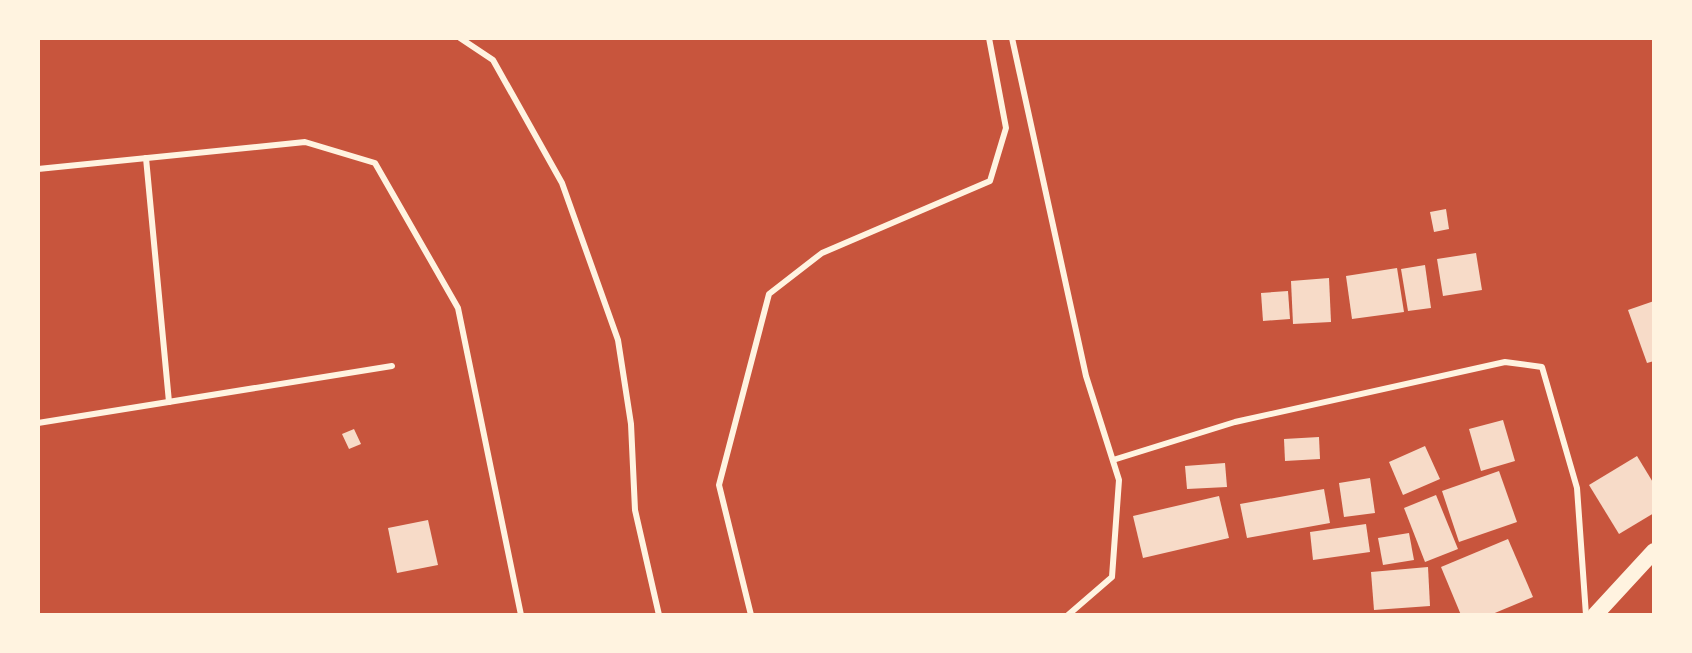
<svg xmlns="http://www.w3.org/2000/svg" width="1692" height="653" viewBox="0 0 1692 653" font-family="Mulish,sans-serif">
<rect width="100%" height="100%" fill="#c8553d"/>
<g fill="#f7dbc8">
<path d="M1446 209 1449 229 1434 232 1430 212Z"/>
<path d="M1476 253 1482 290 1443 296 1437 259Z"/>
<path d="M1425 265 1431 308 1408 311 1401 269Z"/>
<path d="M1397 268 1404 312 1352 319 1346 276Z"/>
<path d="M1329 278 1331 322 1293 324 1291 281Z"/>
<path d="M1288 291 1290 319 1263 321 1261 293Z"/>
<path d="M1654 301V361L1647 363 1628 310Z"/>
<path d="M1503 420 1515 461 1481 471 1469 429Z"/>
<path d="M354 429 361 444 349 449 342 434Z"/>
<path d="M1319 437 1320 459 1285 461 1284 439Z"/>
<path d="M1425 446 1440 479 1403 495 1389 462Z"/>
<path d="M1637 456 1654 484V513L1619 534 1589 485Z"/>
<path d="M1225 463 1227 487 1187 489 1185 466Z"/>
<path d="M1499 471 1517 522 1459 542 1442 491Z"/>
<path d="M1370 478 1375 513 1344 517 1339 483Z"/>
<path d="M1324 489 1330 523 1247 538 1240 504Z"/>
<path d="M1436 495 1458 549 1425 562 1404 508Z"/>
<path d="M1219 496 1229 538 1143 558 1133 516Z"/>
<path d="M428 520 438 565 397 573 388 528Z"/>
<path d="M1366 524 1370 552 1313 560 1310 532Z"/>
<path d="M1409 533 1414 560 1383 565 1378 538Z"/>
<path d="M1508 539 1533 597 1490 615H1461L1441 567Z"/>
<path d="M1428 567 1430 606 1374 610 1371 572Z"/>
</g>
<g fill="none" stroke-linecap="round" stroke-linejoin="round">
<g stroke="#fff3e0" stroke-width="6">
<path d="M460 38 493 60 562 183 618 340 631 424 635 510 659 615"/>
<path d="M1012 38 1086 376 1119 480 1112 577 1068 615"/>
<path d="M146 158 169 402"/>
<path d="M38 169 305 142 375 163 458 308 521 615"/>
<path d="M38 423 392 366"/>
<path d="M1113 460 1235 422 1505 362 1542 367 1577 488 1586 615"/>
<path d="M751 615 719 485 769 294 822 253 990 181 1006 128 989 38"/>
</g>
<path stroke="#fff3e0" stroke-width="16" d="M1595 615 1654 551"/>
</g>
<rect width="1692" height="653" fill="none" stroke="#fff3e0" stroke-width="80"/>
</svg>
